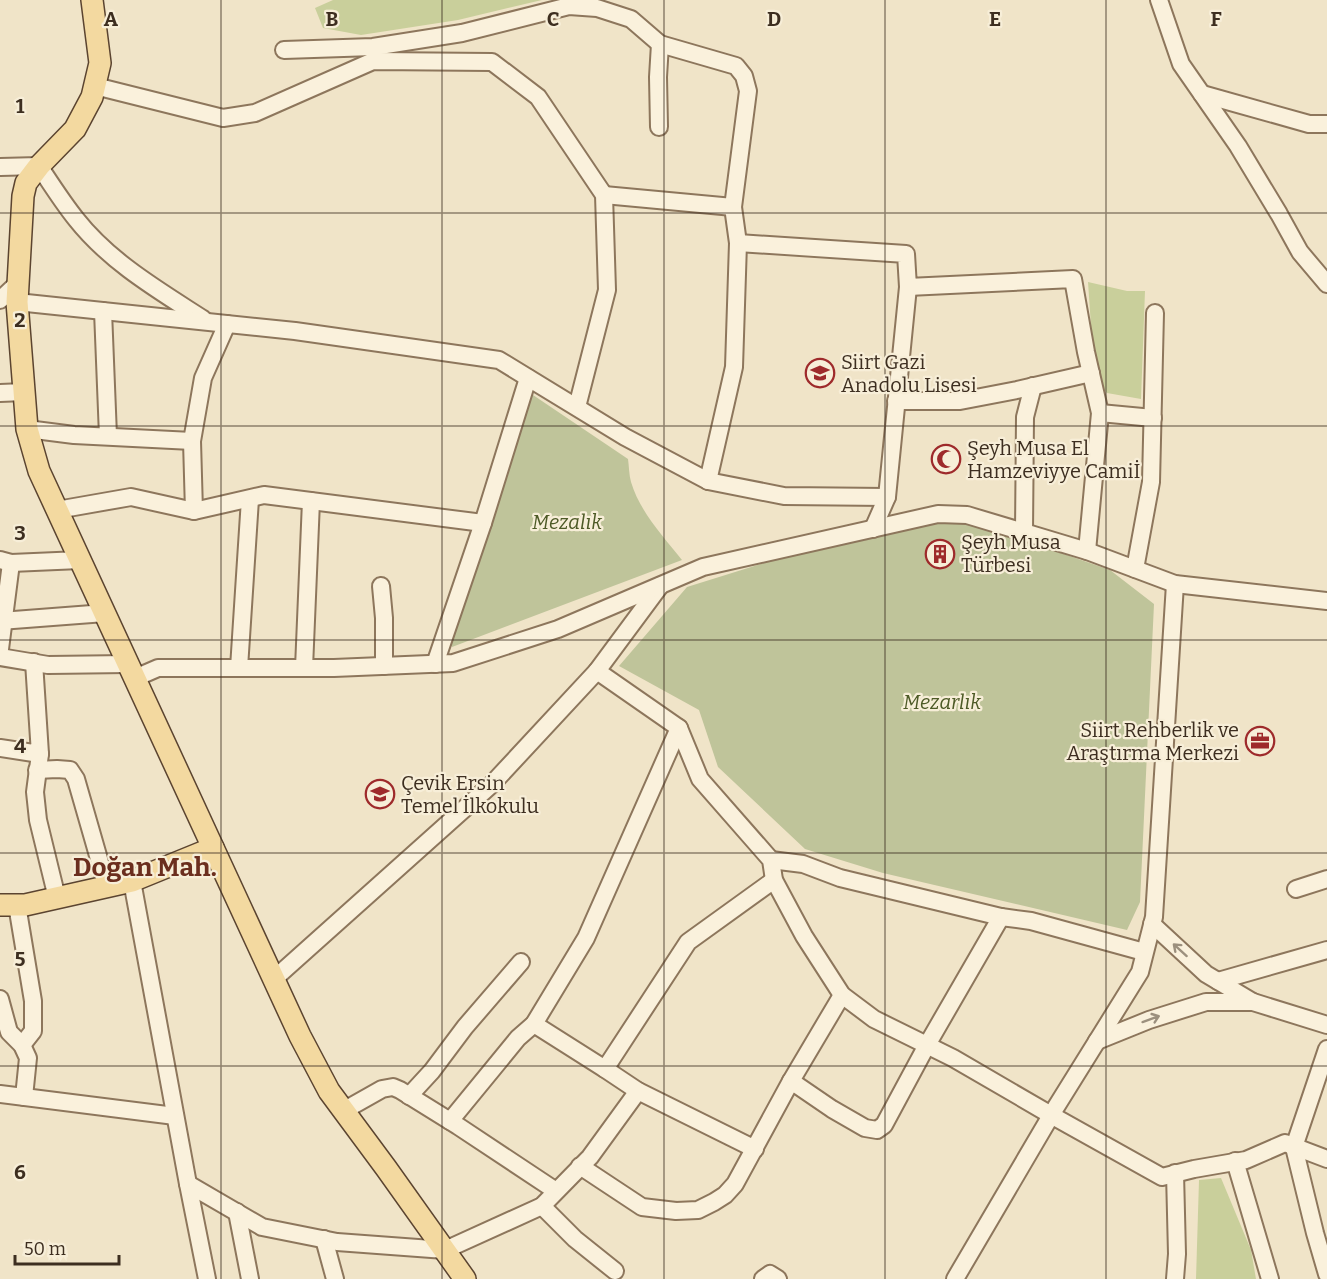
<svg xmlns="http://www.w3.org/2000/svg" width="1327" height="1279" viewBox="0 0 1327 1279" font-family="Bitter,serif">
<rect width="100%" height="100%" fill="#f0e4c8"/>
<g fill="#c9cf9b">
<path d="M333 0H542L458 20 361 35 323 28 315 8Z"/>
<path d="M1088 282 1127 291H1145L1141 399 1107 393 1097 380 1094 370Z"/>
<path d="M1221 1178 1251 1250 1256 1279H1196L1199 1180Z"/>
</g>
<g fill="#bfc49a">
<path d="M533 395 628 459C629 466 629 475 631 482 640 512 663 536 682 560L452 647 450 641 527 401Z"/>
<path d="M962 519 1110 570 1154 604 1140 902 1127 930 883 873 805 849 718 767 699 710 619 666 687 587 873 529Z"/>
</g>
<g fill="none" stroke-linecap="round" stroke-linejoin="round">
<g stroke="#8d765c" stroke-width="20">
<g id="minor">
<path d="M1159 0 1181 64 1238 146 1279 214 1300 252 1327 284"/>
<path d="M284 50 373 47 462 33 569 6 597 8 631 19 660 44 736 66 744 76 748 91 733 207 738 243 734 367 708 481"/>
<path d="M95 86 223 118 255 113 373 61 492 62 538 97 604 195 607 290 577 407"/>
<path d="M1202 94 1309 124H1327"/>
<path d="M659 127 658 77 660 44"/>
<path d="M0 167 39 166C51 184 63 203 76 219 110 262 158 290 203 319"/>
<path d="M604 195 733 207"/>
<path d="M738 243 906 254 908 287 1073 279 1086 352 1100 413 1087 551"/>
<path d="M0 300 18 283"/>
<path d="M17 302 295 331 499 360 625 437 708 481 784 496 887 497"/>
<path d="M103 311 108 436"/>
<path d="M0 393 24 392"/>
<path d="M896 401H960L1017 390 1091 373"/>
<path d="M1100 413 1153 418"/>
<path d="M27 429 74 435 192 441"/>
<path d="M57 510 131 497 194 511 264 495 483 523"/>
<path d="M194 511 192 441 203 378 227 324"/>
<path d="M873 529 887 497 908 287"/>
<path d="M1024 532 1025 417 1033 386"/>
<path d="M0 560 11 563 80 560"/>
<path d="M1135 569 1151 482 1155 313"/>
<path d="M381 586 384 618V666"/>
<path d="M660 586 597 671 679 728 700 779 771 860 774 880 804 936 842 995 874 1019 953 1058 1051 1115 1162 1177 1194 1169 1246 1160 1285 1143 1327 1159"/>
<path d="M0 621 105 613"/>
<path d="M0 649 11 563"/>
<path d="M0 657 48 665 128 664"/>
<path d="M435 664 483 523 528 378"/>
<path d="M239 668 250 499"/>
<path d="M304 668 311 501"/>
<path d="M135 678 158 668H334L453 663 558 629 703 567 938 514 967 515 1087 551 1175 584 1327 601"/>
<path d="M0 748 40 754 34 662"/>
<path d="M40 754 35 792 38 820 57 898"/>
<path d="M37 770 57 769 70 770 76 779 107 887"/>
<path d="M771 860 803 864 840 878 1001 917 1031 921 1144 952"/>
<path d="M132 881 188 1184 207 1279"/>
<path d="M1296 889 1327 879"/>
<path d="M17 905 33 1001V1031L22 1045"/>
<path d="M274 979 492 784 597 671"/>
<path d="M1218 981 1327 950"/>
<path d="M0 999 9 1032 22 1045 28 1058 24 1097"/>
<path d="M1253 1002 1327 1025"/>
<path d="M534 1024 605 1069 638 1091 755 1149"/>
<path d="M1097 1041 1149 1020 1206 1002H1253L1206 974 1152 924"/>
<path d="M1327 1049 1294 1147 1315 1233 1327 1274"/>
<path d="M605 1069 688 942 774 880"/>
<path d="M791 1081 832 1109 865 1128 877 1130 884 1125 927 1045 1001 917"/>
<path d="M0 1094 175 1116"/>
<path d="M409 1096 432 1071 465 1027 521 962"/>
<path d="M343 1111 382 1089 393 1087 400 1090 458 1126 556 1191"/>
<path d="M450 1121 518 1038 534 1024 586 938 679 728"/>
<path d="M1235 1161 1270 1279"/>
<path d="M580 1166 642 1207 676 1211 698 1210 714 1202 725 1195 735 1184 791 1081 842 995"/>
<path d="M188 1184 262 1227 337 1242 445 1250 542 1206 590 1157 638 1091"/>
<path d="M542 1206 575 1239 615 1271"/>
<path d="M237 1212 250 1279"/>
<path d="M324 1239 335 1279"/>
<path d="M763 1279 770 1274 778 1279"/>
<path d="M955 1279 1056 1107 1140 972 1154 917 1175 584"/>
<path d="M1175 1279 1177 1254 1175 1173"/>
</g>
</g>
<g stroke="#5b4430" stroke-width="24">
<g id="major">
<path d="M92 0 100 63 92 97 75 129 39 166 26 183 23 196 17 302 27 429 39 471 300 1036 329 1091 386 1168 465 1279"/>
<path d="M0 905H25L132 881 213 848"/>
</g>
</g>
<use href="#minor" stroke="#faf1dc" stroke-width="16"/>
<use href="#major" stroke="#f3d9a0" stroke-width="21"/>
</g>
<defs><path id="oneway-shaft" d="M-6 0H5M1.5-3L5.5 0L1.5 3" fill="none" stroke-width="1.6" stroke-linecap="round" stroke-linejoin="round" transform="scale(1.5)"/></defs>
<g stroke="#9c907e">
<use href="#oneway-shaft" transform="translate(1180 950) rotate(-138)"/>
<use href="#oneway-shaft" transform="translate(1151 1019) rotate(-20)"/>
</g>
<path fill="none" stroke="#3d2e20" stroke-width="1.5" stroke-opacity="0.55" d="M221 0V1279M442 0V1279M664 0V1279M885 0V1279M1106 0V1279M0 213H1327M0 426H1327M0 640H1327M0 853H1327M0 1066H1327"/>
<defs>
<g id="school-ring" transform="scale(1.5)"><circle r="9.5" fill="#f7eed8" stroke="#9e2a2b" stroke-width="1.5"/><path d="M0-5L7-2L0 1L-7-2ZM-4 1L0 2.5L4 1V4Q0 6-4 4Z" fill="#9e2a2b"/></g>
<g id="mosque-ring" transform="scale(1.5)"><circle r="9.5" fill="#f7eed8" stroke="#9e2a2b" stroke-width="1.5"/><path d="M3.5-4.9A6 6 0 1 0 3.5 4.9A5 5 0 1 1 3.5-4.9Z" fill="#9e2a2b"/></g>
<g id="building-ring" transform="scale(1.5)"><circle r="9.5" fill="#f7eed8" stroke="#9e2a2b" stroke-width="1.5"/><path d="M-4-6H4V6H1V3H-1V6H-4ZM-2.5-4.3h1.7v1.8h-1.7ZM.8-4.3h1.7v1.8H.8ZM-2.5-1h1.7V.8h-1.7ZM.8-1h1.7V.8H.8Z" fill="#9e2a2b"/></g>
<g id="office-ring" transform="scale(1.5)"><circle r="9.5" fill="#f7eed8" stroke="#9e2a2b" stroke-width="1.5"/><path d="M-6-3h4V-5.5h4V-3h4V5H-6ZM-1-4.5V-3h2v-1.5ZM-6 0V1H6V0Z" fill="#9e2a2b"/></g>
</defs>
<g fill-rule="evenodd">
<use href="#school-ring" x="820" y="373"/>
<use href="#mosque-ring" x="946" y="459"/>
<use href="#building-ring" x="940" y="554"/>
<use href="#office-ring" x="1260" y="741"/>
<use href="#school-ring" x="380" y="794"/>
</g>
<g text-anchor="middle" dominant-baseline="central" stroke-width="4.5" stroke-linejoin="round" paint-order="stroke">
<g font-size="20" fill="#3d2e20" stroke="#f7eed8" text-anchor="start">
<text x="841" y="362">Siirt Gazi<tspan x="841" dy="23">Anadolu Lisesi</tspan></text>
<text x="967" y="448">Şeyh Musa El<tspan x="967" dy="23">Hamzeviyye Camiİ</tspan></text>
<text x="961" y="542">Şeyh Musa<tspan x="961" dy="23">Türbesi</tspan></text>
<text x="1239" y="730" text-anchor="end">Siirt Rehberlik ve<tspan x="1239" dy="23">Araştırma Merkezi</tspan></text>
<text x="401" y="783">Çevik Ersin<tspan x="401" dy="23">Temel İlkokulu</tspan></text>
</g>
<g font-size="20" font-style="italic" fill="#4d5a26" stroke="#f7eed8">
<text x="567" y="522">Mezalık</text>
<text x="942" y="702">Mezarlık</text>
</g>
<g font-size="26" font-weight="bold" fill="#6b2e1e" stroke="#f7eed8">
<text x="145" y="867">Doğan Mah.</text>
</g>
</g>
<g font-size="20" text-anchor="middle" font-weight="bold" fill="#3d2e20" stroke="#f7eed8" stroke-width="4.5" stroke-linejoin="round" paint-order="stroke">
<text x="111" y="26">A</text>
<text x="332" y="26">B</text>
<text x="553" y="26">C</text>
<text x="774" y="26">D</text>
<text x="995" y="26">E</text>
<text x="1216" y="26">F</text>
<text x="20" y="113">1</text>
<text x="20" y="327">2</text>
<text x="20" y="540">3</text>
<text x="20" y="753">4</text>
<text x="20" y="966">5</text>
<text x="20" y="1179">6</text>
</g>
<path d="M15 1255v9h104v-9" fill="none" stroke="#3d2e20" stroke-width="3"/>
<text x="24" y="1255" font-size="18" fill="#3d2e20" stroke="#f7eed8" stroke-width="4.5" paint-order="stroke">50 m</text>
</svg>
